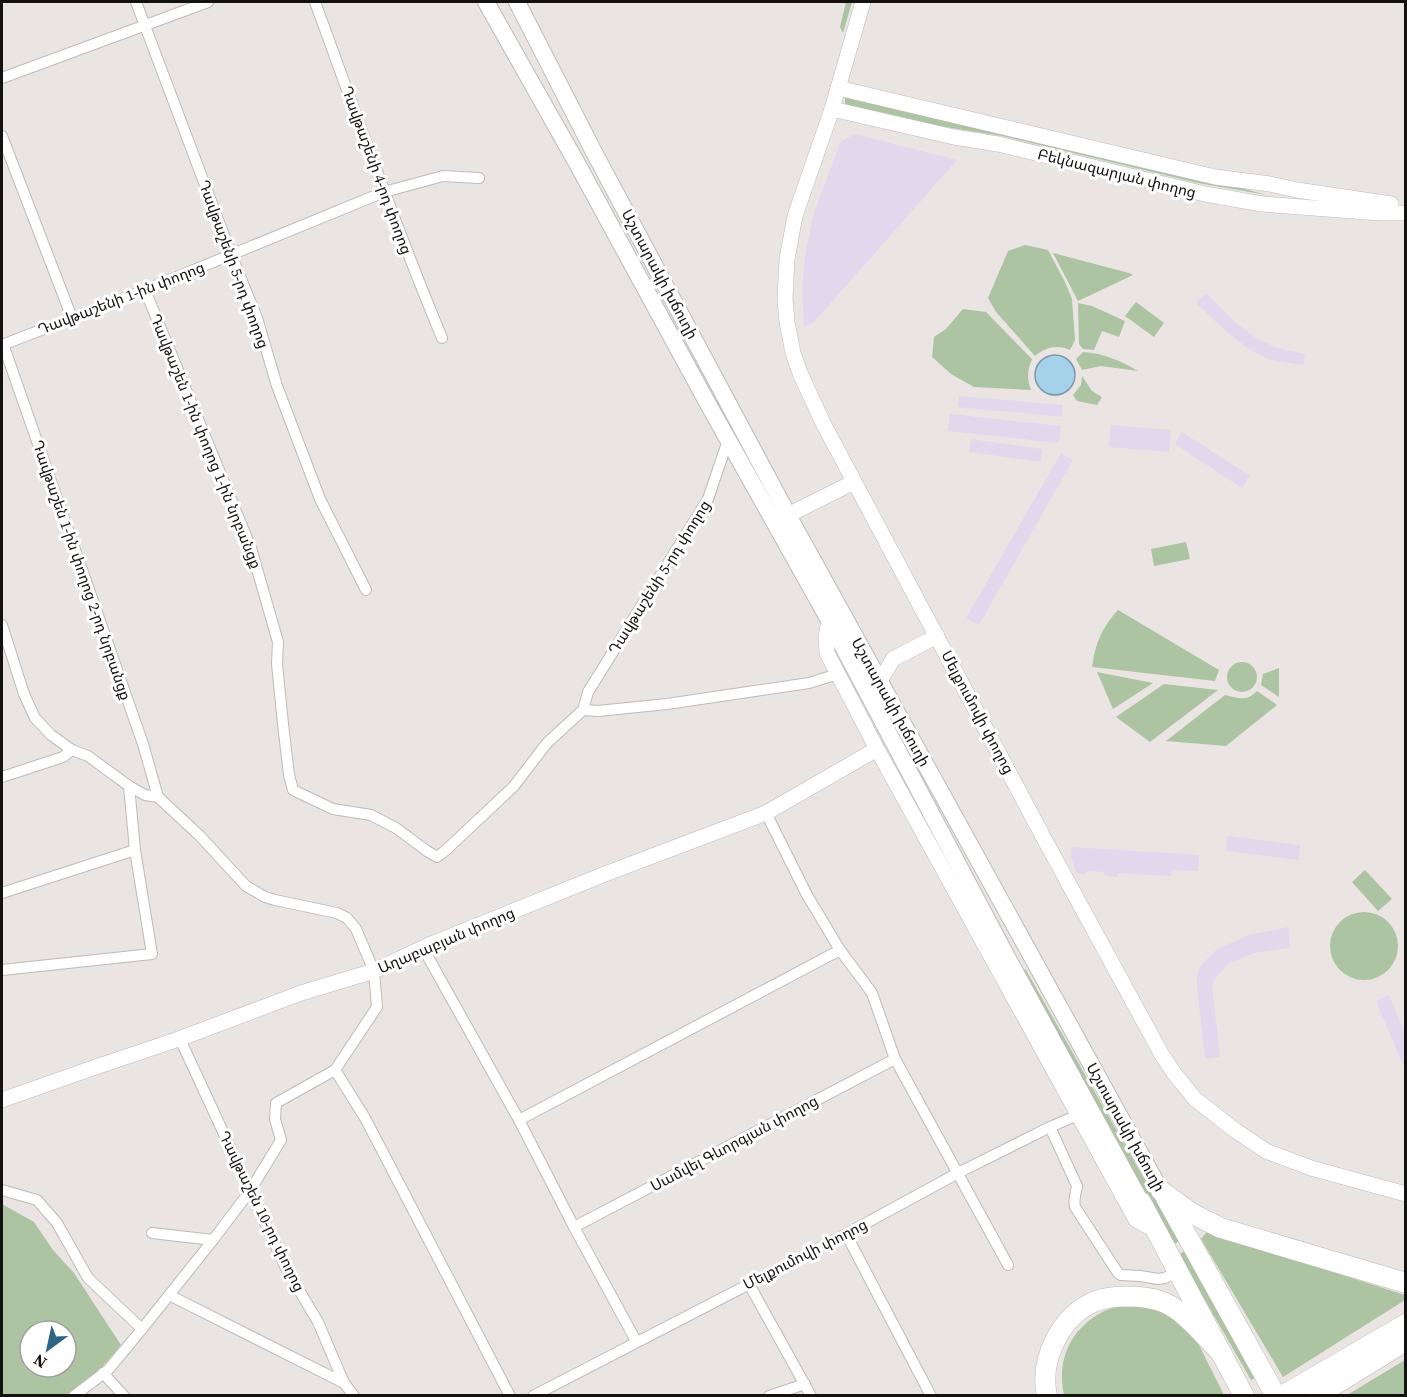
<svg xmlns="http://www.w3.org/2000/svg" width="1407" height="1397" viewBox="0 0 1407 1397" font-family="'Source Serif 4','Noto Sans Armenian',serif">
<rect width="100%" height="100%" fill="#eae5e3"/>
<g fill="#e1d8ed">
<path d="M855 134 957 160 813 323 804 326 802 290 805 257 813 216 841 141Z"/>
<path d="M1206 293 1236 323 1255 337 1277 348 1305 354 1303 365 1267 359 1249 349 1229 334 1196 303Z"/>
<path d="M959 396 1063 405 1062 417 958 407Z"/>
<path d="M950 414 1061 426 1059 443 948 431Z"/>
<path d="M1111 425 1171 430 1169 452 1109 447Z"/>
<path d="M1182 432 1250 476 1242 488 1175 444Z"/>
<path d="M971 439 1042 449 1041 462 969 452Z"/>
<path d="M1061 453 1073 460 979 625 966 618Z"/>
<path d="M1227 836 1300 845 1299 860 1226 851Z"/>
<path d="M1072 847 1199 855 1198 871 1172 870 1171 876 1119 873 1117 877 1105 876 1104 872 1087 871 1086 874 1077 873 1071 858Z"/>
<path d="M1288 927 1290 948 1254 953 1227 965 1217 976 1212 985 1220 1057 1205 1059 1197 987V976L1201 965 1217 949 1249 935Z"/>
<path d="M1389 995 1405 1033V1069L1376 1001Z"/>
</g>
<g fill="#acc4a2" fill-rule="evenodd">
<path d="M846 2H852L843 33 840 27Z"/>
<path d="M845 97 1199 177 1267 195 1198 183 1002 136 939 126 848 107 845 103Z"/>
<path d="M1025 245 1048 250 1065 282 1072 299 1075 340 1070 350C1058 344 1045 347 1035 356L996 312 988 298 1008 251Z"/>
<path d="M1053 253 1129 273 1133 275 1078 301Z"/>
<path d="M1136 302 1164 323 1154 337 1125 316Z"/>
<path d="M1078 303 1092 306 1125 321 1119 337 1102 331 1094 350 1083 349 1079 344Z"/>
<path d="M963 309 986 312 1032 359C1027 371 1027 379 1031 390L974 387 951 374 932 357 934 337 946 329Z"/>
<path d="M1083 352C1103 353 1121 361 1138 371L1101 366 1082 370 1076 359Z"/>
<path d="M1082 376 1092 391 1102 397 1097 405 1077 401 1073 395 1081 385Z"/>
<path d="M1186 542 1190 559 1154 566 1151 549Z"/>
<path d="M1118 610 1219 670 1215 681 1092 667C1095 644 1102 627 1118 610Z"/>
<circle cx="1242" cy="677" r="15"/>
<path d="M1279 668V697L1261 685 1263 674Z"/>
<path d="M1097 672 1153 683 1113 709Z"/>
<path d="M1164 684 1218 690 1150 742 1116 717Z"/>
<path d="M1257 691 1277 705 1226 746 1166 741 1225 695C1239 698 1246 702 1257 691Z"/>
<path d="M1365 870 1392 899 1378 911 1352 882Z"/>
<circle cx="1364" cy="946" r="34"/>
<path d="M1024 969 1026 970 1179 1241 1173 1245 1118 1148Z"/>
<path d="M2 1204 34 1222 53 1250 74 1273 121 1345 85 1387 72 1395H2ZM30 1331H66V1367H30Z"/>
<path d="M1207 1232 1405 1295V1300L1283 1377 1201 1239Z"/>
<path d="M1184 1251 1257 1377 1251 1380 1179 1255Z"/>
<path d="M1134 1305 1152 1307 1168 1313 1195 1337 1224 1395 1064 1396C1062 1385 1061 1374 1063 1363 1068 1336 1089 1315 1115 1307 1121 1306 1128 1305 1134 1305Z"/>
<path d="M1405 1360V1395H1347Z"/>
</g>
<circle fill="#a5d1ea" stroke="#7a98a9" stroke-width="1.5" cx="1055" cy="375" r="20"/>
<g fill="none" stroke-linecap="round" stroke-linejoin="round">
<g stroke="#bebab8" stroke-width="12">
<g id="street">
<path d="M136 2 231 254 257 318 277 386 320 499 366 590"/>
<path d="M315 2C356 114 396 227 442 338"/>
<path d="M2 78 208 2"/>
<path d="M2 136 72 318"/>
<path d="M145 290 251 548 278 642 277 664 283 724 289 775 293 790 333 809 371 815 396 828 427 851 437 857 446 850 514 786 547 743 583 710 598 711 667 704 809 683 838 674"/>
<path d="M3 344 143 744 158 797"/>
<path d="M2 345 145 290 384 192 443 176 479 178"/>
<path d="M2 625 24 694 35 718 51 735 72 750 88 756 129 786 145 795 158 797 200 836 246 886 265 897 275 900 337 913 347 918 356 929 374 971 377 1007 335 1070 276 1103 275 1119 281 1140 250 1191 213 1240 142 1329 108 1370 74 1396"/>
<path d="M583 710 588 692 708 499 728 440"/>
<path d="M2 777 63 757 72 750"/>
<path d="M766 813 807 895 840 950 872 993 895 1059 1008 1265"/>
<path d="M2 893 135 850 129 786"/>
<path d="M423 948 519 1120 574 1227 636 1341"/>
<path d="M2 970 152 954 135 850"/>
<path d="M180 1039 286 1268 318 1322 344 1383"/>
<path d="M335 1070 365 1118 510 1396"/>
<path d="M519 1120 840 950"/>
<path d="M1050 1127 1077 1186C1076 1193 1073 1200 1075 1207L1118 1273 1121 1275 1140 1276 1158 1279 1165 1278 1179 1271"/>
<path d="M2 1190 37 1200 57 1223 88 1278 142 1329"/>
<path d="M574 1227 895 1059"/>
<path d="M152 1233 213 1240"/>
<path d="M846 1234 931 1396"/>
<path d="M749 1284 811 1396"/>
<path d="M169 1295 344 1383 354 1396"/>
<path d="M103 1373 124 1396"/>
<path d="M533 1396 846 1234 958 1173 1050 1127 1078 1115"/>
<path d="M769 1396 805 1384"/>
</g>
</g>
<g stroke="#bebab8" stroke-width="16">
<g id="secondary">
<path d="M863 2 832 109 795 216 787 259 785 299 787 322 793 353 800 373 823 423 1047 844 1162 1055 1174 1073 1195 1099 1236 1131 1266 1151 1311 1168 1406 1194"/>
<path d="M838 88 1215 177 1270 184 1297 190 1391 204"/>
<path d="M832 109 954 137 998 144 1205 194 1262 204 1380 213H1406"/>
<path d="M788 515 854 482"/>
<path d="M829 620 826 637 827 653 877 749 1136 1220 1158 1232"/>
<path d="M880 681 893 659 937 636"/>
<path d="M2 1100 87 1070 176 1040 301 993 374 971 429 945 605 874 766 813 877 749"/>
</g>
</g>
<g stroke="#bebab8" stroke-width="18">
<g id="primary">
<path d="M486 2 579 167 708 404 829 620 1007 957 1141 1202"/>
<path d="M517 2 596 156 788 515 1161 1191"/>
</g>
</g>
<g stroke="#bebab8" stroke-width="21">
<g id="highway">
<path d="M1161 1191 1193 1214 1221 1228 1406 1283"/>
<path d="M1166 1198 1276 1396"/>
<path d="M1141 1202 1244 1396"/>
<path d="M1047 1396C1039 1359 1061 1315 1096 1301 1113 1295 1142 1295 1160 1301 1183 1308 1205 1337 1222 1354"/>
<path d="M1282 1396 1406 1324"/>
<path d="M1316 1396 1406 1341"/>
</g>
</g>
<use href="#street" stroke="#fff" stroke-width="10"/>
<use href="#secondary" stroke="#fff" stroke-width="15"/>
<use href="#primary" stroke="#fff" stroke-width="16"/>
<use href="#highway" stroke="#fff" stroke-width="20"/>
</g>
<g text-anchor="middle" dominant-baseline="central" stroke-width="6" stroke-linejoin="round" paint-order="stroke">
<g font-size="15" fill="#141211" stroke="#fff">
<text transform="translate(377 170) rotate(70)">Դավթաշենի 4-րդ փողոց</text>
<text transform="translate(1117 173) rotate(14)">Բեկնազարյան փողոց</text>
<text transform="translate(234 264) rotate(70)">Դավթաշենի 5-րդ փողոց</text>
<text transform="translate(660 274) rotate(62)">Աշտարակի խճուղի</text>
<text transform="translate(121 298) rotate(-21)">Դավթաշենի 1-ին փողոց</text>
<text transform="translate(206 441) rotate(68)">Դավթաշեն 1-ին փողոց 1-ին նրբանցք</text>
<text transform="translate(82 570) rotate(71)">Դավթաշեն 1-ին փողոց 2-րդ նրբանցք</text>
<text transform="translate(659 577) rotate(-58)">Դավթաշենի 5-րդ փողոց</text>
<text transform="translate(891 702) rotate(61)">Աշտարակի խճուղի</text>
<text transform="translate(978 712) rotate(62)">Մելքումովի փողոց</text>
<text transform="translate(446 940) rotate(-23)">Աղաբաբյան փողոց</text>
<text transform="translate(1126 1127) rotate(61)">Աշտարակի խճուղի</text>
<text transform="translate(734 1143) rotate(-28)">Սամվել Գևորգյան փողոց</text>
<text transform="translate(262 1211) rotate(64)">Դավթաշեն 10-րդ փողոց</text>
<text transform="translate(805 1254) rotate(-27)">Մելքումովի փողոց</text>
</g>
</g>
<rect width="1407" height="1397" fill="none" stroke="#141211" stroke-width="6"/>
<g transform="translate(48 1349) rotate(213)"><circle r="28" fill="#ffffff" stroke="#a1a0a0" stroke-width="1.5"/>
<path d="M0-4.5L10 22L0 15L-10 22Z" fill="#2f6581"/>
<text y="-9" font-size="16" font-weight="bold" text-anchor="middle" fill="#141211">N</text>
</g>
</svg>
